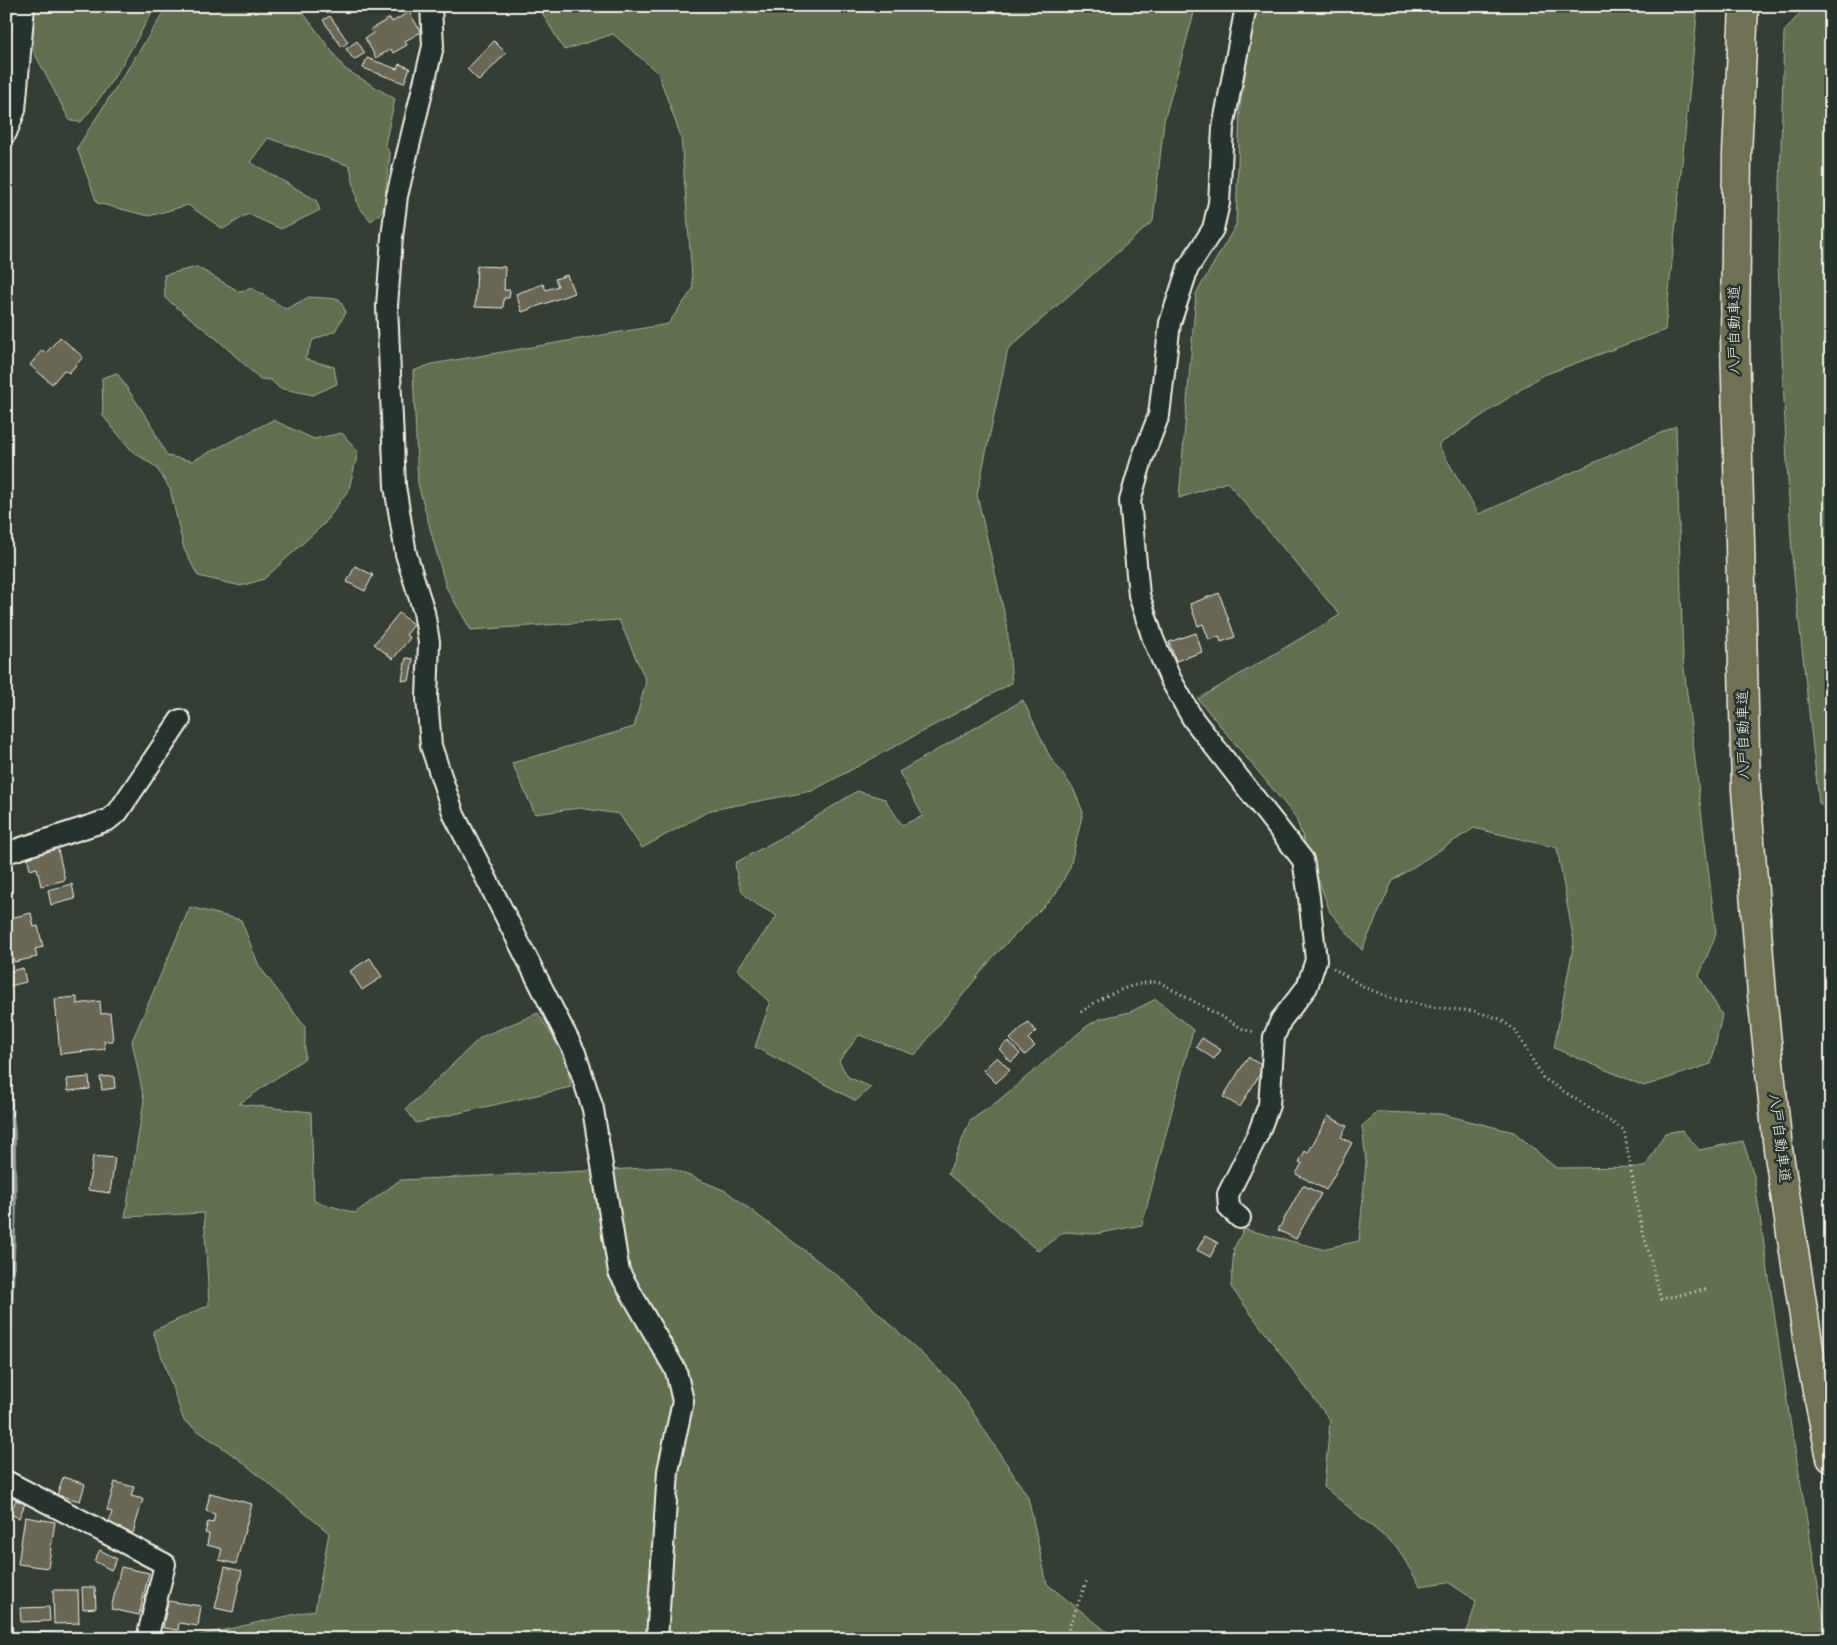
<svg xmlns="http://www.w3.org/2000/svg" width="1837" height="1645" viewBox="0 0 1837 1645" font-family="'Gochi Hand','Klee One',sans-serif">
<rect width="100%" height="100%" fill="#343e35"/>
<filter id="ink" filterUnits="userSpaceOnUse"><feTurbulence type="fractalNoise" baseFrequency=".02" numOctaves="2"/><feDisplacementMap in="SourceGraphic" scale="10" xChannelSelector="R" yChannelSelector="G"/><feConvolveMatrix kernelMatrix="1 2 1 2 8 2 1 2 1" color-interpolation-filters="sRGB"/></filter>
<g filter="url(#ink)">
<g fill="#626f50" stroke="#abb09c">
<path d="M6 6H14L6 116Z"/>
<path d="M31 6H155C133 47 111 87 81 122L70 121 28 41Z"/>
<path d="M168 6H302L301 10 345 69 395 99 385 144 390 155 383 211 371 221 358 206 350 166 268 138 250 162 316 200 320 210 281 229 248 214 223 229 188 205 149 216 97 203 77 148Z"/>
<path d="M538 6H1196L1164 121 1153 221 1008 349 977 495 1007 625 1012 683 812 791 711 810 642 848 619 814 579 808 535 814 512 763 634 727 646 681 619 620 471 630 446 587 418 484 413 371 432 364 668 324 693 289 681 137 658 73 613 34 564 50Z"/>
<path d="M1256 6H1698L1665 330 1541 376 1438 445 1479 514 1676 426 1683 660 1716 934 1699 976 1722 1015 1711 1064 1644 1086 1554 1048 1574 942 1557 848 1474 828 1393 880 1362 950 1330 912 1295 816 1198 699 1340 615 1227 482 1179 498 1196 294 1236 225 1240 106Z"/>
<path d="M1806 6H1831V812L1819 803 1792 557 1785 423 1778 262 1784 32Z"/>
<path d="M197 267 240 292 252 288 286 309 309 297 339 299 346 312 335 331 313 340 305 359 334 367 337 384 313 395 279 388 271 380 260 379 218 340 165 298 164 275Z"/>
<path d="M117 373 149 421 167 456 192 461 273 420 314 439 342 433 358 452 349 489 325 523 264 579 241 586 198 576 184 549 170 489 156 467 132 451 103 416 102 378Z"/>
<path d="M1023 700 1050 757 1073 788 1083 812 1070 867 1056 894 993 957 915 1055 859 1035 839 1061 848 1077 871 1087 856 1101 755 1047 770 1003 737 969 777 916C748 899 739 899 735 863L795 830 857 791 885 799 902 825 923 816 899 772Z"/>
<path d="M190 907 241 920 259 966 305 1027V1058L239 1104 311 1112 314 1201 355 1213 400 1180 668 1167 726 1191 843 1280 955 1385 1028 1497 1047 1584 1116 1639H183L315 1610 329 1533 240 1460 184 1421 153 1331 209 1305 204 1213 125 1217 144 1100 132 1041Z"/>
<path d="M1156 999 1193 1030 1142 1225 1095 1234 1064 1232 1038 1251 948 1174 970 1121 998 1101 1087 1026 1099 1019 1130 1012Z"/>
<path d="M538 1013 566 1058 571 1087 416 1123 406 1109 481 1037Z"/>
<path d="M1378 1112 1441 1114 1514 1132 1556 1168 1645 1167 1665 1133 1682 1130 1699 1150 1743 1141 1754 1176 1789 1414 1827 1639H1462L1469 1627 1476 1601 1448 1582 1420 1586 1397 1547 1324 1487 1330 1420 1231 1287 1234 1248 1244 1229 1322 1249 1359 1241 1366 1162 1362 1126Z"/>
</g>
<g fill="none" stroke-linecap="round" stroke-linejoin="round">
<path stroke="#8f9da0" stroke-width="5.5" d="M6 1066 13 1132 14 1210 6 1431"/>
</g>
<g fill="#6b6855" stroke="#f4f1e8">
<path d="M314 6H329L327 13 313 9Z"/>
<path d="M409 12 421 32 405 41 407 45 393 53 391 49 376 58 365 38 373 33 371 29 390 18 392 22Z"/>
<path d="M330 16 348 42 342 47 323 20Z"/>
<path d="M357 41 365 53 354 60 346 49Z"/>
<path d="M494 41 506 53 479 81 467 69Z"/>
<path d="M367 58 397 69 399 64 410 68 404 83 363 68Z"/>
<path d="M477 266 505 267 504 290H510L509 298H504L503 308 475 307Z"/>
<path d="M567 275 574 293 522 312 516 294 543 284 546 290 558 286 555 279Z"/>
<path d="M60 337 83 357 69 373 64 370 52 384 30 365 42 350 46 353Z"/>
<path d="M355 566 373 575 365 591 347 582Z"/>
<path d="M1219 593 1235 637 1221 642 1219 636 1209 640 1203 624 1198 626 1190 604Z"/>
<path d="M399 613 414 625 406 635 410 638 393 659 374 644Z"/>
<path d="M1196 633 1202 652 1176 661 1169 642Z"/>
<path d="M406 658 413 659 409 681 402 680Z"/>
<path d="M57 846 65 880 41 886 37 868 30 870 27 854Z"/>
<path d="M72 884 75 899 51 905 48 890Z"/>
<path d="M31 913 34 927 38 926 43 947 35 949 37 957 14 962 6 929V919Z"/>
<path d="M370 958 382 977 362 990 350 971Z"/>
<path d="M23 968 26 982 10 986 7 972Z"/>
<path d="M77 997V1004L100 1001 101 1014 110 1013 113 1041H104L105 1049 60 1054 55 999Z"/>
<path d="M1028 1022 1036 1031 1028 1039 1035 1046 1025 1055 1010 1039Z"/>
<path d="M1202 1038 1221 1050 1214 1059 1196 1047Z"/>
<path d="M1008 1041 1020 1054 1011 1062 999 1049Z"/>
<path d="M997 1057 1010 1070 996 1083 983 1070Z"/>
<path d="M1248 1057 1264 1067 1240 1107 1223 1097Z"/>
<path d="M114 1076 115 1088 102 1090 100 1077Z"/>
<path d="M89 1077 90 1089 68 1091 67 1079Z"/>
<path d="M1328 1116 1347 1126 1341 1137 1352 1143 1326 1190 1296 1174 1302 1163 1299 1162 1305 1151 1308 1153Z"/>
<path d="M93 1156 115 1158 110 1193 88 1190Z"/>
<path d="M1303 1185 1321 1194 1296 1239 1278 1230Z"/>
<path d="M1205 1236 1218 1243 1210 1257 1197 1250Z"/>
<path d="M63 1477 85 1484 80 1501 57 1495Z"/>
<path d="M115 1482 134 1487 131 1496 143 1499 133 1533 108 1526 112 1512 107 1510Z"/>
<path d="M210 1493 252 1504 236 1564 219 1560 222 1549 207 1545 209 1534 205 1533 208 1522 213 1523 215 1514 206 1511Z"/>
<path d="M16 1500 25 1504 19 1518 10 1514Z"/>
<path d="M25 1517 55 1522 48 1568 18 1564Z"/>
<path d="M100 1550 117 1559 111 1570 94 1561Z"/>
<path d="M121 1567 149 1573 139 1615 111 1609Z"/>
<path d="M225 1567 242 1571 233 1612 215 1608Z"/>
<path d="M82 1587H95L96 1608 83 1609Z"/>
<path d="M53 1590H78L79 1623 54 1624Z"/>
<path d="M168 1601 201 1606 198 1626 179 1623 178 1630 163 1628Z"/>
<path d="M49 1607 50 1621 21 1622 20 1608Z"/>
<path d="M37 1632 65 1634V1639H36Z"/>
</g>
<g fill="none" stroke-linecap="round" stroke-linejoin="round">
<g stroke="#f4f1e8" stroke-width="24">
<g id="minor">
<path d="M431 6 433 46 397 196 392 237 387 306 395 486 406 554 424 612 429 642 427 698 431 746 454 815 575 1053 593 1109 619 1272 676 1371 683 1401 668 1471 657 1639"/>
<path d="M6 133 15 110 24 6"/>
<path d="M6 853 108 820 118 812 180 720"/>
<path d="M1240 1218 1229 1208 1228 1194 1258 1134 1269 1105 1274 1037 1281 1020 1307 987 1316 960 1309 897 1303 860 1193 719 1171 680 1153 639 1139 595 1130 501 1142 459 1159 415 1170 323 1188 268 1213 229 1219 203 1223 128 1246 6"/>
<path d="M6 1481 165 1564 147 1639"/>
</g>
</g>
<g stroke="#f4f1e8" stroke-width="31">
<path id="highway" d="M1744 6 1737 154 1735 338 1746 790 1762 994 1778 1149 1811 1361 1831 1458"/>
</g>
<g stroke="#f4f1e8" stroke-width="3" stroke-dasharray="1 4" stroke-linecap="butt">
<path d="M1333 968 1364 987 1391 998 1431 1007 1474 1011 1500 1019 1515 1030 1543 1078 1624 1130 1639 1216 1661 1299 1708 1289"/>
<path d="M1081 1012C1103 996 1131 982 1159 982L1245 1030 1256 1032"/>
<path d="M1067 1639 1068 1630 1087 1580"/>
</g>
<use href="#minor" stroke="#26332d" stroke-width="20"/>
<use href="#highway" stroke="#706f52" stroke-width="28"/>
</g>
</g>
<g text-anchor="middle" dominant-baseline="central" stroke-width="5" stroke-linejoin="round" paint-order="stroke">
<g font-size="15" fill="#f4f1e8" stroke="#26332d">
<text transform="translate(1736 330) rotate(-90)">八戸自動車道</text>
<text transform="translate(1745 735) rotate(-91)">八戸自動車道</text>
<text transform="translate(1778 1138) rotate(83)">八戸自動車道</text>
</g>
</g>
<rect width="1837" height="1645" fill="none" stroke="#26332d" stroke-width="25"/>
<rect x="12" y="12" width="1812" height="1620" fill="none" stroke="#f4f1e8" stroke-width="2" filter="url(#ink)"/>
</svg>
